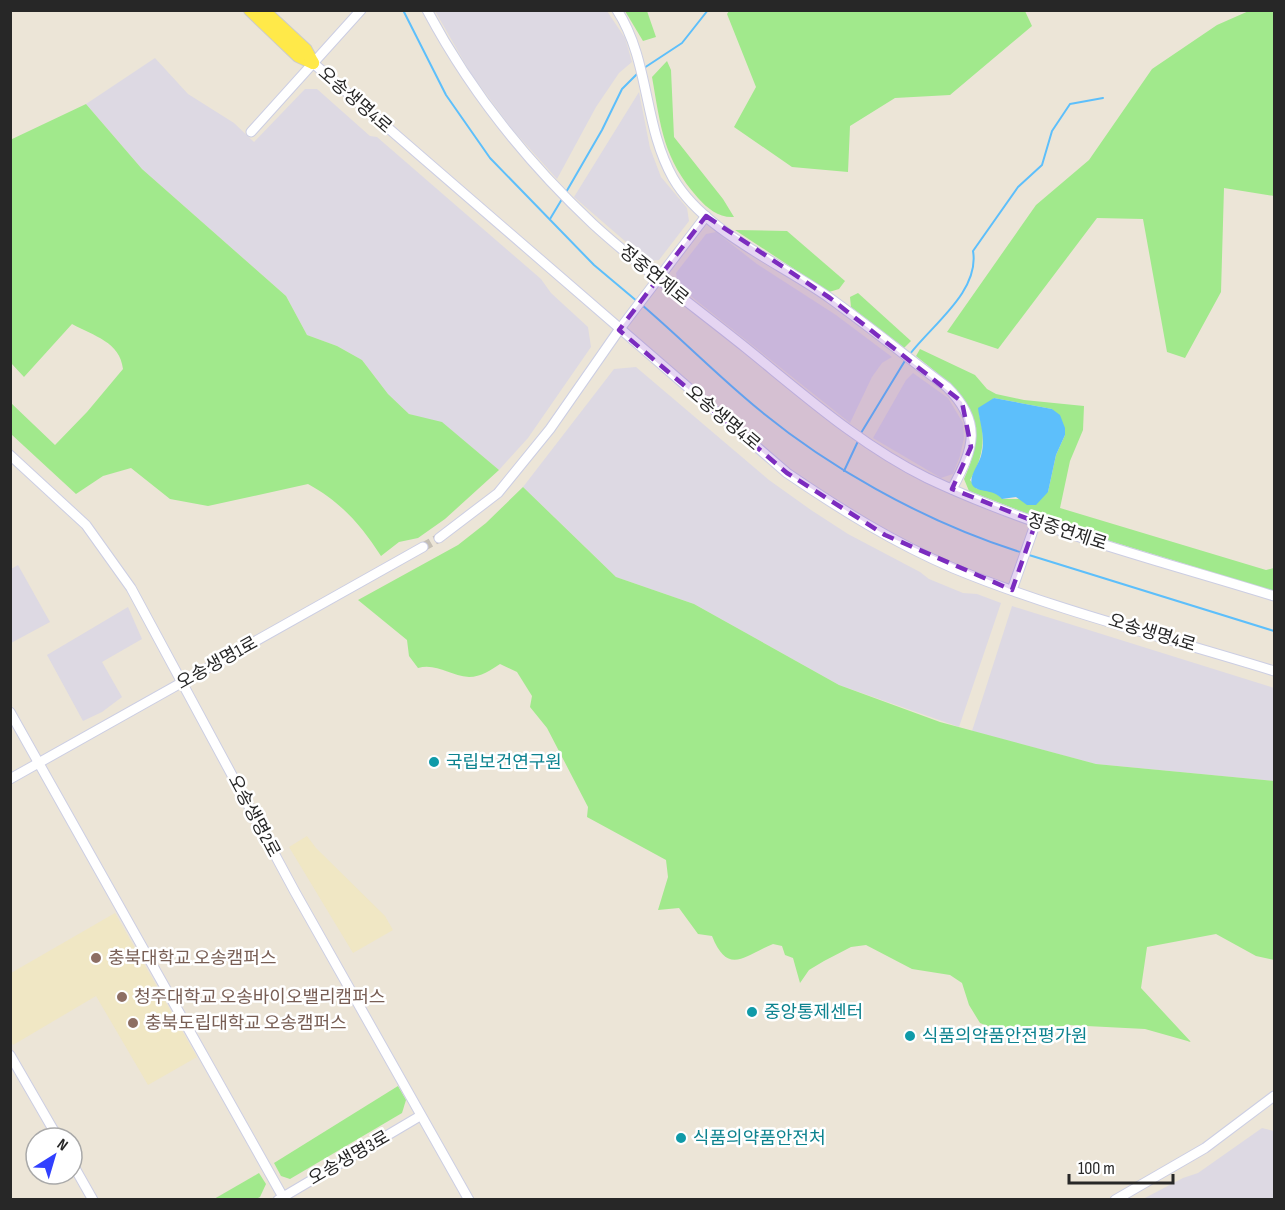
<svg xmlns="http://www.w3.org/2000/svg" width="1285" height="1210" viewBox="0 0 1285 1210" font-family="'Sofia Sans Condensed','Noto Sans KR',sans-serif">
<rect width="100%" height="100%" fill="#ece5d7"/>
<g fill="#ddd9e3">
<path d="M435 11H607L625 38 632 62 619 73 596 107 557 179 512 129 470 72Z"/>
<path d="M155 58 188 94 234 123 254 142 305 89H317L370 136 377 137 541 279 551 293 588 327 591 347 528 438 499 470 444 424 409 414 388 394 362 360 337 346 307 335 286 296 142 169 86 104Z"/>
<path d="M639 92 650 148 661 177 687 208 689 221 659 260 648 261 574 197Z"/>
<path d="M716 232 757 264 836 315 892 357 882 363 872 377 850 423 678 286 676 273 706 234Z"/>
<path d="M636 367 769 480 811 510 848 534 920 572 929 579 963 593 977 594 1001 603 959 727 839 685 694 604 616 577 523 487 614 369Z"/>
<path d="M913 373 948 398 963 423 964 438 960 456 953 474 941 478 873 438 906 380Z"/>
<path d="M18 565 50 622 11 643V569Z"/>
<path d="M1012 606 1274 688V781L1096 764 972 731Z"/>
<path d="M128 607 142 639 102 662 122 697 102 712 83 721 47 655Z"/>
<path d="M1262 1128 1274 1131V1199H1143L1183 1178 1198 1173Z"/>
</g>
<g fill="#f0e7c4">
<path d="M307 836 316 848 385 916 393 930 353 953 289 847Z"/>
<path d="M115 913 197 1057 148 1085 96 996 13 1045 11 1041V973Z"/>
</g>
<g fill="#a1e98c" fill-rule="evenodd">
<path d="M1251 10 1274 11V196L1224 188 1221 292 1185 358 1167 352 1143 219 1097 218 998 349 947 332 1036 205 1089 160 1152 69 1217 25Z"/>
<path d="M625 11H647L656 37 643 41Z"/>
<path d="M729 11H1025L1032 26 950 95 895 98 850 126 848 172 792 167 734 127 756 87 727 14Z"/>
<path d="M667 61 671 70 674 137 723 199 734 217C719 218 708 209 698 198 663 158 661 128 652 77Z"/>
<path d="M86 104 142 169 286 296 307 335 337 346 362 360 388 394 409 414 442 422 499 470 445 519 418 538 399 542 381 556C361 525 341 502 308 484L208 506 170 499 131 468 103 476 76 494 11 434V403L55 445 87 412 123 369C120 342 94 336 72 324L24 377 11 363 10 140Z"/>
<path d="M735 230 787 231 845 281 839 289 829 292Z"/>
<path d="M858 293 911 341 904 348 851 307 850 297Z"/>
<path d="M920 349 975 375 987 389 996 394 1024 400 1084 406 1083 430 1070 461 1060 508 1266 570 1274 568V591L1054 524 969 491 964 479C993 416 962 393 916 356ZM994 398 1052 409 1065 435 1056 455 1048 492 1020 499H1003L993 491 977 489 970 480C983 459 986 437 979 414Z"/>
<path d="M523 487 616 577 694 604 839 685 940 722 1096 764 1274 781V960L1256 956 1216 934 1147 947 1141 988 1191 1042 1145 1029 1067 1025 1034 1034 1002 1032 980 1023 969 1005 962 983 950 975 912 969 866 945 851 947 824 961 809 970 800 983 793 958 785 955 782 946 773 944C744 956 728 976 712 936L698 934 679 908 658 910 668 877 666 860 587 817 588 807 547 728 530 707 532 696 517 672 500 664C491 670 481 677 469 677 450 676 437 663 418 668L409 656 407 640 358 600 458 545 486 523Z"/>
<path d="M398 1086 406 1100 402 1113 290 1179 281 1176 274 1163Z"/>
<path d="M259 1173 266 1184 260 1197 256 1199H214Z"/>
</g>
<path fill="#5dbffb" d="M994 398 1052 409 1060 415 1065 428V435L1056 455 1048 492 1036 505H1027L1016 497 1002 499C992 488 979 493 973 486 967 479 979 464 981 456 986 438 980 425 978 408Z"/>
<g fill="none" stroke-linecap="round" stroke-linejoin="round">
<g stroke="#5dbffb" stroke-width="2">
<path d="M403 10 446 95 490 158 594 265 638 302"/>
<path d="M644 68 682 43 708 10"/>
<path d="M565 194 602 130 622 89 637 74"/>
<path d="M550 219 562 199"/>
<path d="M642 305C677 335 709 367 744 397 822 465 924 522 1023 553"/>
<path d="M910 354C932 325 980 291 973 251L1018 187 1042 165 1052 131 1070 104 1103 98"/>
<path d="M861 433 906 359"/>
<path d="M844 471 859 439"/>
<path d="M1029 555 1274 631"/>
</g>
<path stroke="#c5bfb4" stroke-width="9" stroke-dasharray="9 4.5" stroke-linecap="butt" d="M423 547 439 538"/>
<g stroke="#cccee3" stroke-width="11">
<g id="minor">
<path d="M427 10C470 91 526 161 593 224 641 268 695 307 746 348 803 394 860 445 927 478 1037 530 1158 560 1274 596"/>
<path d="M617 10C650 61 643 125 673 178 704 232 781 263 831 299 870 327 908 358 947 387 983 423 974 448 952 489"/>
<path d="M313 63 787 473C840 509 894 543 953 568 1057 611 1168 638 1274 671"/>
<path d="M251 132 361 10"/>
<path d="M10 455 86 525 131 588 295 892 469 1200"/>
<path d="M439 538 498 493 550 429 619 330 706 216"/>
<path d="M1012 590 1036 522"/>
<path d="M10 712 283 1197"/>
<path d="M10 779 423 547"/>
<path d="M10 1055 58 1138"/>
<path d="M72 1163 93 1200"/>
<path d="M278 1200 420 1116"/>
<path d="M1115 1200 1205 1148 1274 1096"/>
</g>
</g>
<g stroke="#cbcbcb" stroke-width="14">
<g id="major">
<path d="M250 10 298 56 313 63"/>
<path d="M263 10 306 50 313 63"/>
</g>
</g>
<use href="#minor" stroke="#fff" stroke-width="9"/>
<use href="#major" stroke="#ffe949" stroke-width="12"/>
</g>
<path fill="#7b2cbf" fill-opacity="0.2" stroke="#7b2cbf" stroke-width="4.5" stroke-dasharray="12 8" stroke-linejoin="round" d="M706 216 830 298 962 402 971 447 952 489 1036 522 1012 590 885 535 787 473 619 330Z"/>
<g fill="#0f9aa8" stroke="#fff" stroke-width="2">
<circle cx="434" cy="762" r="6"/>
<circle cx="752" cy="1012" r="6"/>
<circle cx="910" cy="1036" r="6"/>
<circle cx="681" cy="1138" r="6"/>
</g>
<g fill="#8d6e63" stroke="#fff" stroke-width="2">
<circle cx="96" cy="958" r="6"/>
<circle cx="122" cy="997" r="6"/>
<circle cx="133" cy="1023" r="6"/>
</g>
<g text-anchor="middle" dominant-baseline="central" stroke-width="5" stroke-linejoin="round" paint-order="stroke">
<g font-size="18" fill="#272727" stroke="#fff">
<text transform="translate(355 100) rotate(41)">오송생명4로</text>
<text transform="translate(654 275) rotate(39)">정중연제로</text>
<text transform="translate(723 418) rotate(40)">오송생명4로</text>
<text transform="translate(1067 532) rotate(18)">정중연제로</text>
<text transform="translate(1152 633) rotate(17)">오송생명4로</text>
<text transform="translate(217 663) rotate(-29)">오송생명1로</text>
<text transform="translate(254 816) rotate(62)">오송생명2로</text>
<text transform="translate(349 1158) rotate(-30)">오송생명3로</text>
</g>
<g font-size="18" fill="#0d838f" stroke="#fff" text-anchor="start">
<text x="446" y="762">국립보건연구원</text>
<text x="764" y="1012">중앙통제센터</text>
<text x="922" y="1036">식품의약품안전평가원</text>
<text x="693" y="1138">식품의약품안전처</text>
</g>
<g font-size="18" fill="#785e54" stroke="#fff" text-anchor="start">
<text x="108" y="958">충북대학교 오송캠퍼스</text>
<text x="134" y="997">청주대학교 오송바이오밸리캠퍼스</text>
<text x="145" y="1023">충북도립대학교 오송캠퍼스</text>
</g>
</g>
<rect width="1285" height="1210" fill="none" stroke="#272727" stroke-width="24"/>
<g transform="translate(54 1156) rotate(37)"><circle r="28" fill="#ffffff" stroke="#a9a9a9" stroke-width="1.5"/>
<path d="M0-4.5L10 22L0 15L-10 22Z" fill="#3140ff"/>
<text y="-9" font-size="16" font-weight="bold" text-anchor="middle" fill="#272727">N</text>
</g>
<path d="M1069 1174v9h104v-9" fill="none" stroke="#272727" stroke-width="3"/>
<text x="1078" y="1174" font-size="18" fill="#272727" stroke="#ffffff" stroke-width="4.5" paint-order="stroke">100 m</text>
</svg>
